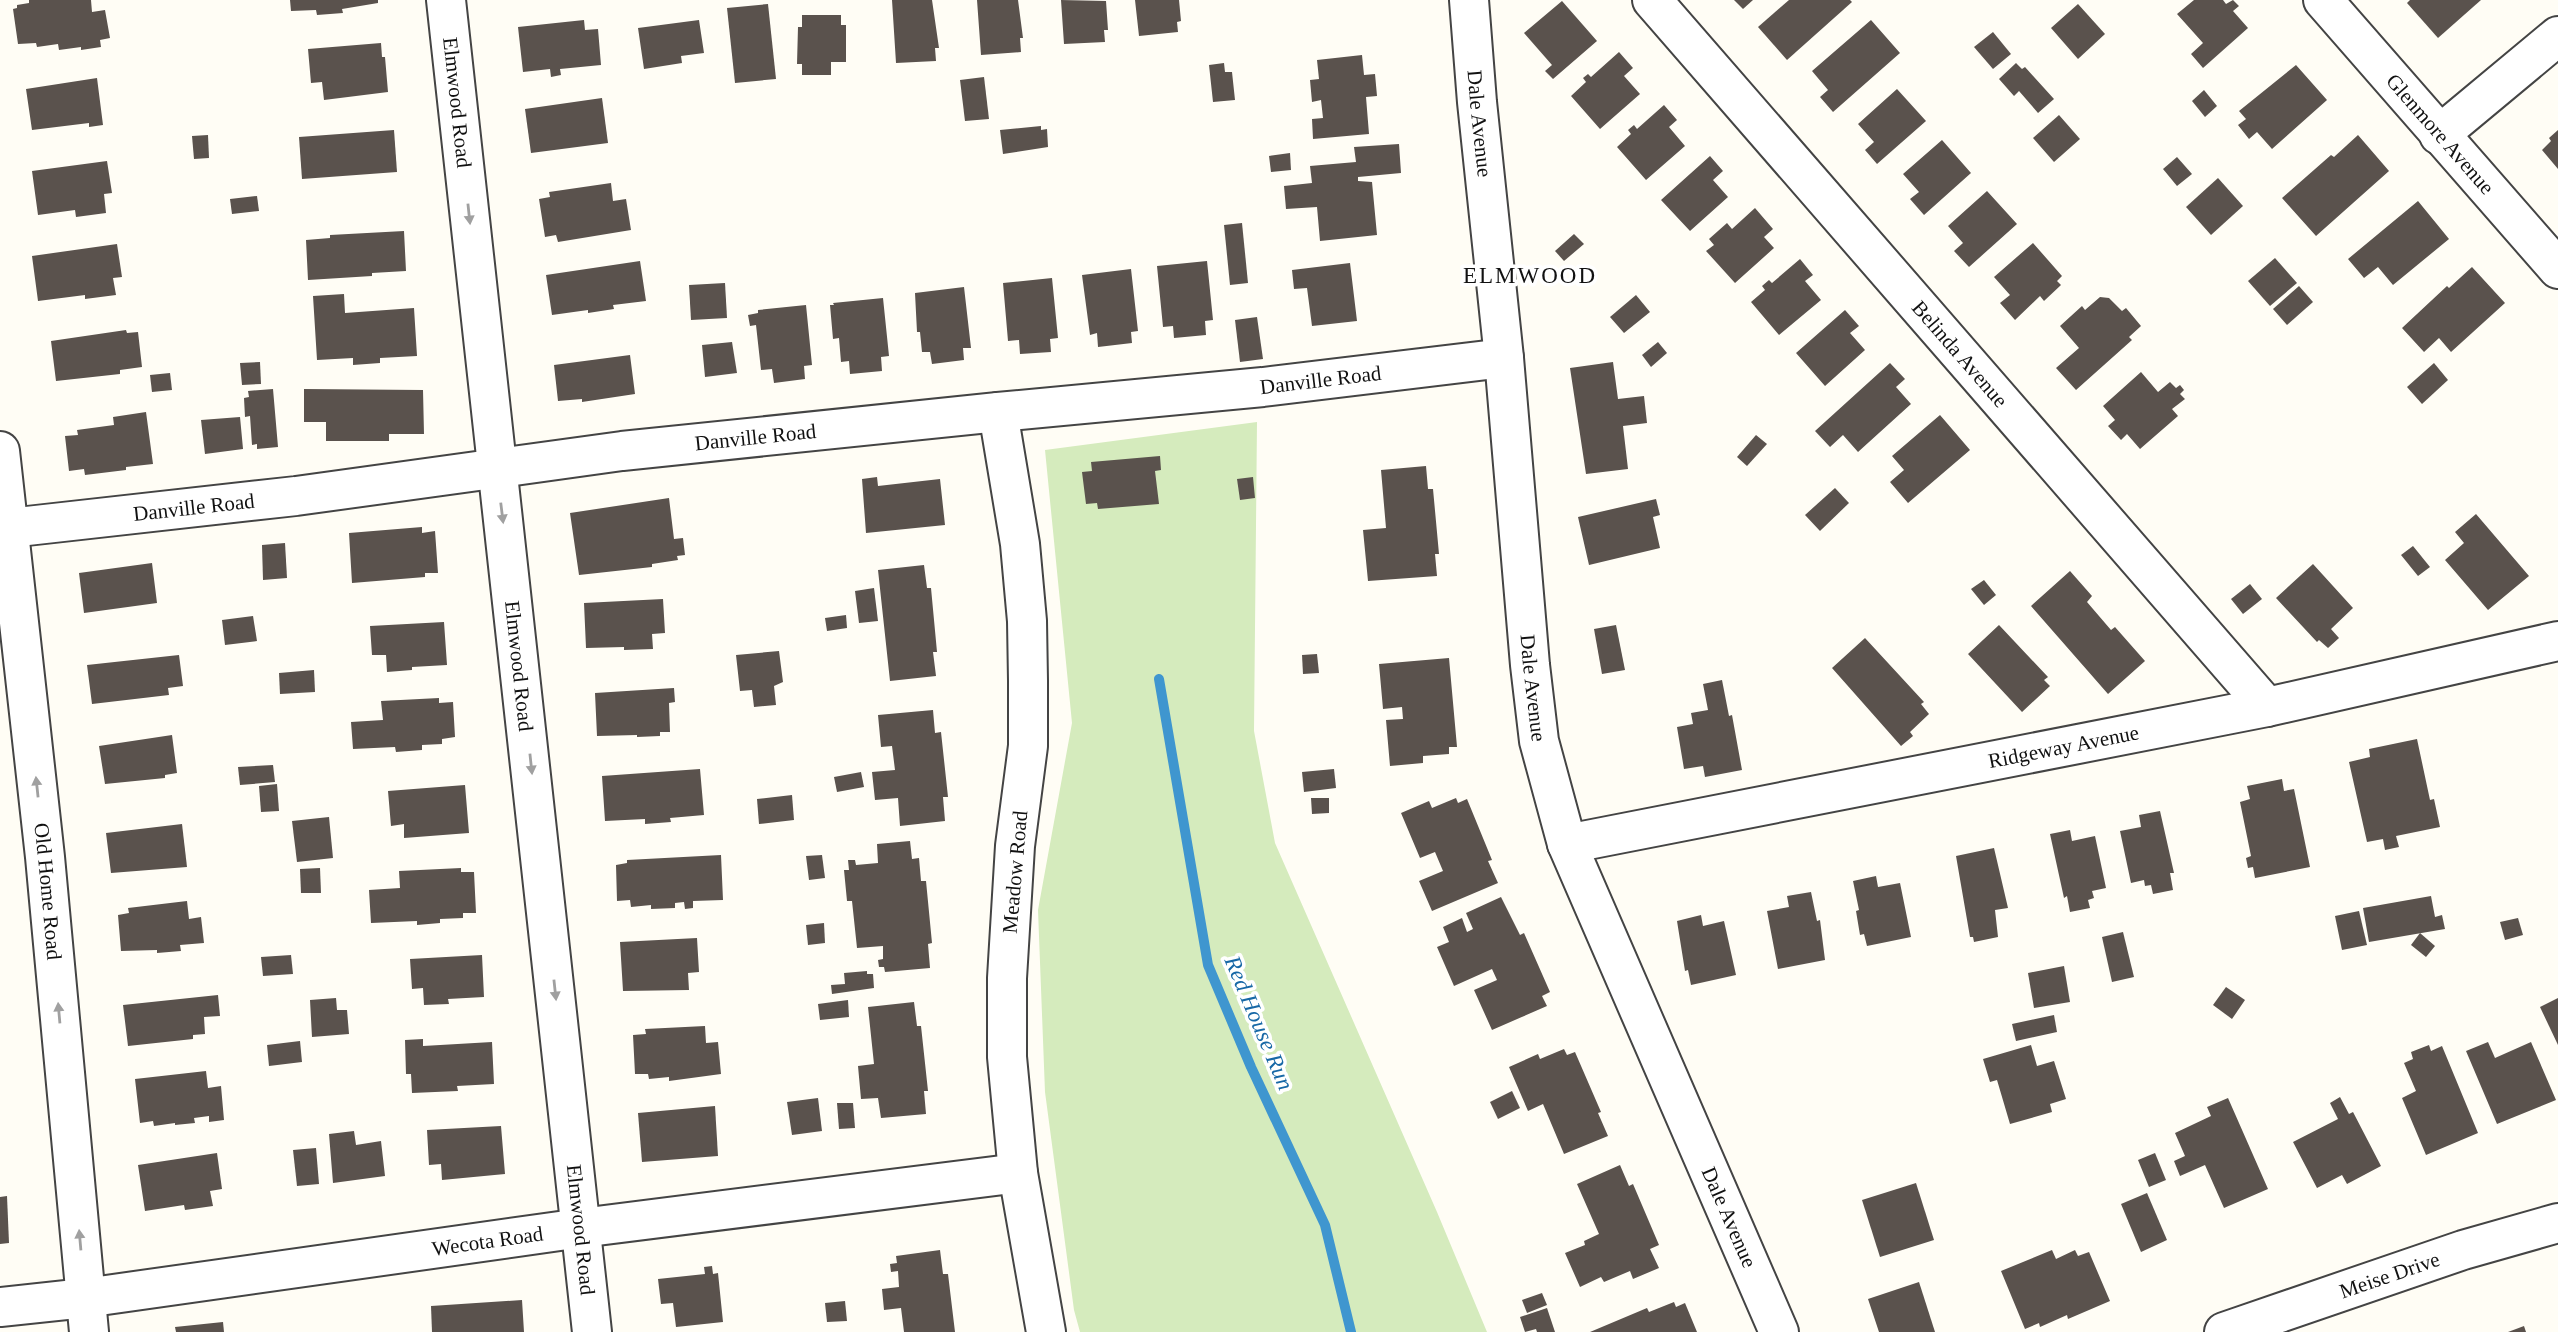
<svg xmlns="http://www.w3.org/2000/svg" width="2558" height="1332" viewBox="0 0 2558 1332" font-family="'Times New Roman',serif">
<rect width="100%" height="100%" fill="#fffdf5"/>
<path fill="#d5ebbd" d="M1257 422 1254 731 1275 843 1437 1212 1487 1332H1080L1074 1310 1045 1092 1038 910 1072 723 1045 450Z"/>
<g fill="none" stroke-linecap="round" stroke-linejoin="round">
<path stroke="#3f96cf" stroke-width="10" d="M1159 679 1208 965 1251 1067 1325 1225 1351 1332"/>
</g>
<g fill="#5a524d">
<path d="M29 0H91L92 12 105 10 110 38 100 40 101 47 81 50V47L59 50 58 44 37 47 36 43 18 44 13 9 17 8V5L29 3Z"/>
<path d="M290 0H378V3L342 9 343 13 317 15 316 10 291 11Z"/>
<path d="M892 0H932L939 48H935L936 61 896 63Z"/>
<path d="M977 0H1018L1023 38H1020L1021 52 981 55Z"/>
<path d="M1061 0 1106 1 1108 30H1104L1105 42 1064 44Z"/>
<path d="M1135 0H1179L1181 21 1177 22 1178 32 1139 36Z"/>
<path d="M1734 0H1753L1743 9Z"/>
<path d="M1789 0H1850L1852 2 1787 60 1758 27Z"/>
<path d="M2194 0H2223L2226 4 2233 0 2239 6 2233 11 2248 28 2203 68 2191 54 2203 43 2177 14Z"/>
<path d="M2410 0H2481L2438 38 2407 3Z"/>
<path d="M1562 1 1597 41 1553 79 1545 71 1552 65 1524 33Z"/>
<path d="M768 4 776 79 735 83 727 8Z"/>
<path d="M2078 4 2105 34 2078 59 2051 28Z"/>
<path d="M802 15H841V25H846V62H831V75H802V64H797L798 27H802Z"/>
<path d="M584 20 585 30 598 29 601 65 560 69 561 75 551 77 550 69 523 72 518 27Z"/>
<path d="M699 20 704 53 681 56 682 63 644 69 638 28Z"/>
<path d="M1871 20 1900 53 1833 112 1820 97 1828 90 1812 71Z"/>
<path d="M1993 32 2011 54 1993 69 1974 47Z"/>
<path d="M381 43 382 57H385L388 92 324 100 322 82 311 83 308 49Z"/>
<path d="M1619 52 1633 68 1624 76 1640 94 1600 129 1571 96 1586 82 1583 78 1588 74 1591 77Z"/>
<path d="M1362 55 1364 75 1375 74 1377 96 1366 97 1369 134 1313 139 1312 119 1323 118 1321 100 1312 102 1310 80 1319 79 1317 60Z"/>
<path d="M1224 63 1225 72H1232L1235 100 1213 102 1209 65Z"/>
<path d="M2016 63 2022 69 2025 67 2054 99 2038 113 2019 91 2014 96 1999 79Z"/>
<path d="M2296 65 2327 100 2272 149 2257 132 2249 139 2238 125 2246 119 2239 111Z"/>
<path d="M984 77 989 119 965 121 960 80Z"/>
<path d="M97 78 103 125 89 127V123L32 130 26 89Z"/>
<path d="M1897 89 1926 121 1877 164 1865 150 1874 142 1858 124Z"/>
<path d="M2204 90 2217 106 2205 117 2192 101Z"/>
<path d="M602 98 608 143 531 153 525 109Z"/>
<path d="M1664 105 1677 120 1669 127 1685 146 1646 180 1617 147 1631 134 1628 130 1634 125 1637 129Z"/>
<path d="M2059 115 2080 139 2054 162 2033 138Z"/>
<path d="M1041 126V130L1047 129 1048 147 1003 154 1000 130Z"/>
<path d="M394 130 397 172 302 179 299 137Z"/>
<path d="M2558 130V169L2542 150 2551 141 2549 138Z"/>
<path d="M208 135 209 158 194 159 192 136Z"/>
<path d="M2358 135 2389 171 2316 236 2282 198 2331 155 2334 157Z"/>
<path d="M1942 140 1971 173 1924 215 1910 199 1919 192 1903 174Z"/>
<path d="M1399 144 1401 173 1358 177V181L1372 182 1377 235 1320 241 1317 207 1286 209 1284 186 1312 183 1310 166 1356 162 1354 147Z"/>
<path d="M1290 153 1291 170 1271 172 1269 156Z"/>
<path d="M1710 156 1723 171 1713 180 1728 197 1690 231 1661 200Z"/>
<path d="M2177 157 2192 174 2177 186 2163 169Z"/>
<path d="M107 161 112 193 104 194 106 213 76 217 75 210 38 215 32 171Z"/>
<path d="M2218 178 2243 206 2211 235 2186 207Z"/>
<path d="M611 183 613 201 626 199 631 230 558 242 556 235 545 237 539 199 550 197 549 192Z"/>
<path d="M1987 191 2017 224 1969 267 1954 251 1963 243 1948 226Z"/>
<path d="M257 196 259 211 232 214 230 199Z"/>
<path d="M2418 201 2449 239 2393 285 2378 267 2364 278 2348 259Z"/>
<path d="M1755 208 1773 229 1764 237 1774 248 1735 283 1706 251 1714 245 1709 239 1727 223 1732 229Z"/>
<path d="M1242 223 1248 283 1230 285 1224 225Z"/>
<path d="M404 231 406 271 372 273V276L308 280 306 240 330 238V235Z"/>
<path d="M1574 234 1584 244 1564 261 1555 251Z"/>
<path d="M2033 243 2062 276 2057 281 2061 285 2044 301 2040 296 2015 320 2000 303 2010 295 1994 277Z"/>
<path d="M117 244 122 277 113 278 116 295 85 299V295L38 301 32 256Z"/>
<path d="M2275 258 2297 283 2270 306 2248 281Z"/>
<path d="M1800 259 1813 275 1805 281 1821 300 1779 335 1751 302 1765 290 1762 286 1769 280 1772 283Z"/>
<path d="M640 261 646 301 613 305 614 309 588 313V310L552 315 546 275Z"/>
<path d="M1207 261 1213 320 1205 321 1206 335 1174 338 1173 326 1163 327 1157 266Z"/>
<path d="M1350 263 1357 321 1312 326 1307 288 1294 289 1292 270Z"/>
<path d="M2472 267 2505 303 2451 352 2439 338 2424 352 2402 328 2447 286 2449 288Z"/>
<path d="M1131 269 1138 331 1131 332 1132 343 1098 347 1097 333 1090 335 1082 275Z"/>
<path d="M1052 278 1058 338 1050 339 1051 352 1020 354 1019 340 1008 341 1003 283Z"/>
<path d="M725 283 727 318 691 320 689 285Z"/>
<path d="M2299 286 2313 302 2287 325 2273 309Z"/>
<path d="M964 287 971 348H963L964 360 932 364 930 352H922L920 332H917L915 293Z"/>
<path d="M344 294 345 313 414 308 417 356 380 358V363L353 365V358L317 360 313 296Z"/>
<path d="M1636 295 1650 312 1624 333 1610 317Z"/>
<path d="M2100 297 2109 298 2122 311 2126 308 2141 326 2129 337 2132 340 2076 390 2056 368 2079 348 2060 326 2082 306 2085 310Z"/>
<path d="M883 298 889 356 881 357 882 371 850 374 849 361 841 362 839 338 833 339 830 305H834L833 303Z"/>
<path d="M806 305 812 365 804 366 805 379 774 383 772 369 761 370 756 325 750 326 748 315 758 313V310Z"/>
<path d="M1845 310 1859 326 1850 333 1865 350 1825 386 1796 353Z"/>
<path d="M1257 317 1263 359 1240 362 1235 320Z"/>
<path d="M126 330 127 333 138 332 142 367 120 370V374L56 381 51 341Z"/>
<path d="M732 342 737 373 705 377 702 345Z"/>
<path d="M1658 342 1667 353 1651 367 1642 355Z"/>
<path d="M630 355 635 394 582 402V399L558 401 554 365Z"/>
<path d="M260 362 261 384 242 385 240 363Z"/>
<path d="M1613 362 1618 399 1644 396 1647 423 1623 426 1628 469 1586 474 1570 368Z"/>
<path d="M1890 363 1905 379 1896 387 1911 404 1858 452 1843 435 1830 447 1815 431Z"/>
<path d="M2434 363 2448 380 2422 404 2407 387Z"/>
<path d="M2141 372 2158 392 2170 382 2176 388 2180 385 2184 390 2180 394 2185 399 2172 409 2178 416 2140 449 2127 434 2121 440 2108 426 2115 420 2103 406Z"/>
<path d="M170 373 172 390 152 392 150 375Z"/>
<path d="M273 389 278 447 257 449V444L252 445 250 416 245 417 244 398 249 397 248 391Z"/>
<path d="M304 389 423 390 424 434H389V441H326V422H304Z"/>
<path d="M146 412 153 464 126 467V470L85 475 84 469 69 471 65 436 78 435 77 430 114 425 113 417Z"/>
<path d="M1940 415 1970 450 1908 503 1890 482 1904 470 1892 456Z"/>
<path d="M240 417 243 449 205 454 201 420Z"/>
<path d="M1756 435 1767 444 1747 466 1737 457Z"/>
<path d="M1160 456 1161 470 1155 471 1159 504 1098 509 1097 503 1086 504 1082 472 1092 471 1091 462Z"/>
<path d="M1426 466 1428 489H1433L1439 554H1435L1437 576 1368 581 1363 530 1386 528 1381 470Z"/>
<path d="M877 477 878 486 940 479 945 525 866 533 862 479Z"/>
<path d="M1253 477 1255 498 1240 500 1237 479Z"/>
<path d="M1835 488 1849 503 1820 531 1805 515Z"/>
<path d="M669 498 674 539 683 538 685 555 677 556 678 560 652 564V567L579 575 570 513Z"/>
<path d="M1656 499 1660 515 1653 517 1660 548 1589 565 1578 517Z"/>
<path d="M2476 514 2529 576 2488 610 2445 560 2464 543 2455 532Z"/>
<path d="M422 527V533L435 531 438 573H425V577L352 583 349 533Z"/>
<path d="M285 543 287 578 263 580 262 545Z"/>
<path d="M2413 546 2430 567 2418 576 2401 555Z"/>
<path d="M152 563 157 603 84 613 79 573Z"/>
<path d="M2313 564 2353 608 2331 629 2339 638 2328 648 2319 640 2317 642 2276 598Z"/>
<path d="M924 565 927 588H931L937 652H933L936 676 890 681 878 570Z"/>
<path d="M2070 571 2092 596 2087 602 2111 630 2115 627 2145 661 2108 694 2031 606Z"/>
<path d="M1984 580 1996 595 1984 605 1971 589Z"/>
<path d="M2250 584 2262 599 2243 614 2231 599Z"/>
<path d="M874 588 878 621 859 623 855 591Z"/>
<path d="M663 599 665 633 652 634 653 649 624 650V647L586 648 584 603Z"/>
<path d="M846 615 847 628 827 631 825 618Z"/>
<path d="M253 616 257 641 225 645 222 620Z"/>
<path d="M444 622 447 665 412 667V670L387 672 386 655H372L370 626Z"/>
<path d="M1616 625 1625 670 1602 674 1594 629Z"/>
<path d="M1999 625 2048 677 2044 680 2050 686 2022 712 1968 654Z"/>
<path d="M1865 638 1924 702 1921 704 1929 714 1910 732 1913 736 1901 746 1832 668Z"/>
<path d="M779 651 783 682 774 686 776 705 754 707 752 690 740 691 736 655Z"/>
<path d="M1317 654 1319 673 1303 674 1302 655Z"/>
<path d="M179 655 183 686 168 688 169 695 92 704 87 665Z"/>
<path d="M1449 658 1457 747H1449V754L1423 756V763L1390 766 1386 720 1403 719 1402 707 1383 709 1379 664Z"/>
<path d="M314 670 315 692 280 694 279 673Z"/>
<path d="M1722 680 1729 716 1732 715 1742 770 1705 777 1703 766 1684 769 1677 727 1693 724 1691 713 1708 710 1703 684Z"/>
<path d="M674 688 675 702 669 703 670 732H660V736L637 737V735L597 736 595 693Z"/>
<path d="M439 698V703L453 702 455 737 442 739V744L422 745V750L396 752 395 747 353 749 351 722 383 720 381 701Z"/>
<path d="M933 710 935 733 941 732 948 797H943L945 821 900 826 898 798 875 800 872 772 895 770 892 746 881 747 878 715Z"/>
<path d="M172 735 177 773 165 775V778L105 784 99 746Z"/>
<path d="M2417 739 2430 800 2434 799 2440 827 2396 836 2399 847 2385 850 2383 839 2367 842 2349 762 2370 757 2369 749Z"/>
<path d="M273 765 275 782 240 785 238 767Z"/>
<path d="M700 769 704 815 670 818 671 822 645 824V819L605 821 602 776Z"/>
<path d="M1334 769 1336 788 1304 792 1302 772Z"/>
<path d="M861 772 864 787 837 792 834 777Z"/>
<path d="M2282 779 2284 791 2294 789 2310 867 2255 878 2253 867 2248 868 2246 858 2251 856 2240 802 2250 799 2247 786Z"/>
<path d="M277 784 279 811 261 812 259 786Z"/>
<path d="M465 785 469 833 404 838V824L391 826 388 791Z"/>
<path d="M792 795 794 820 759 824 757 799Z"/>
<path d="M1311 798H1329V813L1312 814Z"/>
<path d="M1456 798 1458 803 1467 799 1492 860 1488 861 1498 883 1432 911 1419 881 1443 871 1435 852 1420 858 1401 813 1429 801 1432 808Z"/>
<path d="M2160 811 2174 873H2170L2173 890 2153 894 2151 885 2145 886 2144 880 2131 883 2120 831 2141 827 2139 815Z"/>
<path d="M329 817 333 858 297 862 292 821Z"/>
<path d="M182 824 187 867 111 873 106 833Z"/>
<path d="M2070 830 2072 841 2095 836 2106 888 2092 891 2094 898 2088 900 2090 908 2070 912 2067 896 2064 898 2050 834Z"/>
<path d="M910 841 912 859 919 858 921 881H926L932 943 928 944 930 968 885 972 884 967H879L878 960 883 959V946L857 948 852 901H847L844 870H849L848 860H855L856 865 878 863 877 844Z"/>
<path d="M1994 848 2008 908 1995 910 1998 937 1974 942 1973 937H1970L1956 856Z"/>
<path d="M721 855 723 900 693 901V908L685 909 684 902 675 903V908L651 909V905L631 907 630 900 617 901 616 865 627 863V860Z"/>
<path d="M822 855 825 878 809 880 806 856Z"/>
<path d="M320 868 321 893H301L300 869Z"/>
<path d="M461 868V872H474L476 913H463V918L440 919V923L417 925V921L371 923 369 890 400 888 399 871Z"/>
<path d="M1876 876 1878 887 1900 883 1911 937 1867 946 1864 934 1860 935 1856 911 1859 910 1853 881Z"/>
<path d="M1811 892 1817 921 1820 920 1825 960 1778 969 1767 911 1789 907 1787 896Z"/>
<path d="M2431 896 2435 917 2442 915 2445 929 2369 942 2363 908Z"/>
<path d="M1501 897 1520 935 1524 933 1550 992 1542 996 1547 1006 1492 1030 1474 990 1497 980 1492 969 1454 986 1437 947 1449 942 1443 927 1462 918 1467 932 1473 929 1466 913Z"/>
<path d="M187 901 189 919 201 917 204 943 180 945 181 951 157 953V950L121 951 118 915 129 913 128 908Z"/>
<path d="M2359 911 2367 945 2342 950 2335 916Z"/>
<path d="M1701 915 1703 926 1724 921 1736 975 1691 985 1688 970 1685 971 1677 921Z"/>
<path d="M2518 918 2523 935 2505 940 2500 922Z"/>
<path d="M824 923 825 943 808 945 806 925Z"/>
<path d="M2123 932 2134 977 2112 982 2102 937Z"/>
<path d="M2420 933 2435 946 2426 957 2411 945Z"/>
<path d="M697 938 699 972 688 973 689 990 623 991 620 942Z"/>
<path d="M291 955 293 974 263 976 261 957Z"/>
<path d="M482 955 484 997 448 999 449 1004 424 1005 423 988 412 989 410 959Z"/>
<path d="M2064 966 2070 1002 2034 1008 2028 973Z"/>
<path d="M867 971V974H873L874 988 832 994 831 985 845 984 844 973Z"/>
<path d="M2226 987 2245 1000 2232 1019 2213 1005Z"/>
<path d="M218 995 220 1016 204 1017 205 1034 193 1035V1039L128 1046 123 1005Z"/>
<path d="M336 998 337 1010H347L349 1034 312 1037 310 1000Z"/>
<path d="M2558 998V1045L2540 1007Z"/>
<path d="M848 1000 849 1017 820 1020 818 1004Z"/>
<path d="M914 1002 917 1026H921L928 1091H924L926 1114 881 1118 878 1098 861 1099 858 1066 874 1064 868 1007Z"/>
<path d="M2054 1015 2057 1032 2016 1041 2012 1024Z"/>
<path d="M705 1026 706 1043 718 1042 721 1074 669 1081V1077L649 1079 648 1074H635L633 1035 646 1034 645 1029Z"/>
<path d="M423 1039V1046L492 1042 494 1084 457 1086 458 1091 412 1093 411 1074H406L405 1040Z"/>
<path d="M300 1041 302 1062 269 1066 267 1045Z"/>
<path d="M2488 1042 2495 1058 2531 1042 2556 1100 2497 1124 2466 1051Z"/>
<path d="M2031 1045 2037 1066 2054 1061 2066 1099 2050 1104 2052 1112 2010 1124 1997 1080 1990 1082 1983 1059Z"/>
<path d="M2429 1045 2431 1051 2442 1046 2478 1133 2426 1155 2402 1098 2416 1091 2404 1063 2413 1059 2411 1052Z"/>
<path d="M1564 1049 1567 1055 1575 1052 1601 1112 1598 1113 1608 1136 1564 1154 1543 1104 1528 1111 1509 1067 1538 1054 1540 1059Z"/>
<path d="M206 1071 208 1088 221 1086 224 1120 209 1122V1116L194 1118 195 1123 175 1125V1123L154 1126 153 1121 140 1123 135 1079Z"/>
<path d="M1512 1091 1520 1108 1498 1119 1490 1102Z"/>
<path d="M2340 1097 2349 1114 2353 1112 2381 1166 2347 1184 2342 1175 2317 1188 2293 1142 2338 1119 2330 1103Z"/>
<path d="M818 1098 822 1131 792 1135 787 1102Z"/>
<path d="M2228 1098 2268 1189 2224 1208 2205 1165 2180 1176 2174 1161 2185 1156 2175 1133 2211 1116 2207 1107Z"/>
<path d="M837 1103H853L855 1128 839 1129Z"/>
<path d="M715 1106 718 1156 642 1162 638 1113Z"/>
<path d="M501 1126 505 1174 442 1180 441 1164 429 1165 427 1130Z"/>
<path d="M354 1131 356 1145 381 1141 385 1176 333 1183 329 1134Z"/>
<path d="M316 1148 319 1184 297 1186 293 1150Z"/>
<path d="M217 1153 222 1189 210 1191 213 1206 185 1210 184 1205 145 1211 138 1165Z"/>
<path d="M2155 1153 2166 1180 2149 1187 2138 1160Z"/>
<path d="M1620 1165 1629 1186 1633 1184 1659 1245 1650 1249 1659 1268 1633 1279 1630 1271 1604 1282 1601 1277 1580 1287 1565 1253 1585 1245 1584 1241 1599 1234 1577 1184Z"/>
<path d="M1916 1183 1934 1240 1880 1257 1862 1200Z"/>
<path d="M2147 1193 2167 1240 2141 1252 2121 1204Z"/>
<path d="M7 1196 9 1243 0 1244V1197Z"/>
<path d="M940 1250 943 1274H948L955 1332H904L901 1308 884 1310 882 1289 899 1287 898 1271 891 1272 890 1264 897 1263 896 1256Z"/>
<path d="M2052 1250 2056 1259 2075 1250 2078 1256 2089 1252 2110 1301 2068 1319 2067 1315 2040 1327 2039 1323 2025 1329 2001 1271Z"/>
<path d="M712 1266 713 1274 718 1273 723 1322 676 1327 673 1303 661 1304 658 1279 705 1274 704 1267Z"/>
<path d="M1919 1282 1935 1332H1879L1868 1299Z"/>
<path d="M1542 1293 1547 1305 1527 1313 1522 1300Z"/>
<path d="M522 1300 524 1332H432L431 1306Z"/>
<path d="M845 1301 847 1321 827 1322 825 1303Z"/>
<path d="M1674 1302 1676 1307 1685 1303 1697 1332H1590L1647 1308 1649 1312Z"/>
<path d="M1547 1308 1555 1332H1537L1536 1329 1525 1332 1520 1317Z"/>
<path d="M223 1322 224 1332H176L175 1327Z"/>
<path d="M2524 1326 2526 1332H2508Z"/>
</g>
<g fill="none" stroke-linecap="round" stroke-linejoin="round">
<g stroke="#444" stroke-width="42">
<g id="minor">
<path id="s1" d="M446 0 592 1332"/>
<path id="s2" d="M1469 0 1477 102 1504 358 1530 665 1539 741 1567 844 1779 1332"/>
<path id="s3" d="M1652 0 2267 707"/>
<path id="s4" d="M2323 0 2558 269"/>
<path d="M2439 135 2558 36"/>
<path d="M998 412 1020 544 1027 621 1028 681V746L1015 846 1007 978V1057L1018 1173 1046 1332"/>
<path id="s5" d="M0 451 45 857 89 1332"/>
<path id="s6" d="M9 528 296 496 622 451 998 412 1263 387 1504 358"/>
<path id="s7" d="M1567 844 2267 707 2558 641"/>
<path id="s8" d="M0 1307 85 1298 581 1228 1018 1173"/>
<path id="s9" d="M2224 1332 2463 1250 2558 1223"/>
</g>
</g>
<use href="#minor" stroke="#fff" stroke-width="38"/>
</g>
<defs><path id="oneway-solid" d="M-6-.8H1V-3.2L6.5 0L1 3.2V.8H-6Z" transform="scale(1.75)"/></defs>
<g fill="#a0a0a0">
<use href="#oneway-solid" transform="translate(469 214) rotate(84)"/>
<use href="#oneway-solid" transform="translate(502 513) rotate(83)"/>
<use href="#oneway-solid" transform="translate(531 764) rotate(84)"/>
<use href="#oneway-solid" transform="translate(37 787) rotate(-96)"/>
<use href="#oneway-solid" transform="translate(555 990) rotate(84)"/>
<use href="#oneway-solid" transform="translate(59 1013) rotate(-95)"/>
<use href="#oneway-solid" transform="translate(80 1240) rotate(-95)"/>
</g>
<g text-anchor="middle" dominant-baseline="central" stroke-width="7" stroke-linejoin="round" paint-order="stroke">
<g font-size="21" fill="#111" stroke="#fff">
<text stroke="none"><textPath href="#s1" startOffset="103">Elmwood Road</textPath></text>
<text stroke="none"><textPath href="#s2" startOffset="124">Dale Avenue</textPath></text>
<text stroke="none"><textPath href="#s4" startOffset="178">Glenmore Avenue</textPath></text>
<text stroke="none"><textPath href="#s3" startOffset="469">Belinda Avenue</textPath></text>
<text stroke="none"><textPath href="#s6" startOffset="1320">Danville Road</textPath></text>
<text stroke="none"><textPath href="#s6" startOffset="752">Danville Road</textPath></text>
<text stroke="none"><textPath href="#s6" startOffset="186">Danville Road</textPath></text>
<text stroke="none"><textPath href="#s1" startOffset="670">Elmwood Road</textPath></text>
<text stroke="none"><textPath href="#s2" startOffset="691">Dale Avenue</textPath></text>
<text stroke="none"><textPath href="#s7" startOffset="506">Ridgeway Avenue</textPath></text>
<text transform="translate(1015 872) rotate(-85)">Meadow Road</text>
<text stroke="none"><textPath href="#s5" startOffset="443">Old Home Road</textPath></text>
<text stroke="none"><textPath href="#s2" startOffset="1258">Dale Avenue</textPath></text>
<text stroke="none"><textPath href="#s1" startOffset="1237">Elmwood Road</textPath></text>
<text stroke="none"><textPath href="#s8" startOffset="492">Wecota Road</textPath></text>
<text stroke="none"><textPath href="#s9" startOffset="175">Meise Drive</textPath></text>
</g>
<g font-size="23" letter-spacing="2" fill="#111" stroke="#fff">
<text x="1530" y="275">ELMWOOD</text>
</g>
<g font-size="23" font-style="italic" fill="#1768a6" stroke="#fff">
<text transform="translate(1259 1023) rotate(67)">Red House Run</text>
</g>
</g>
</svg>
